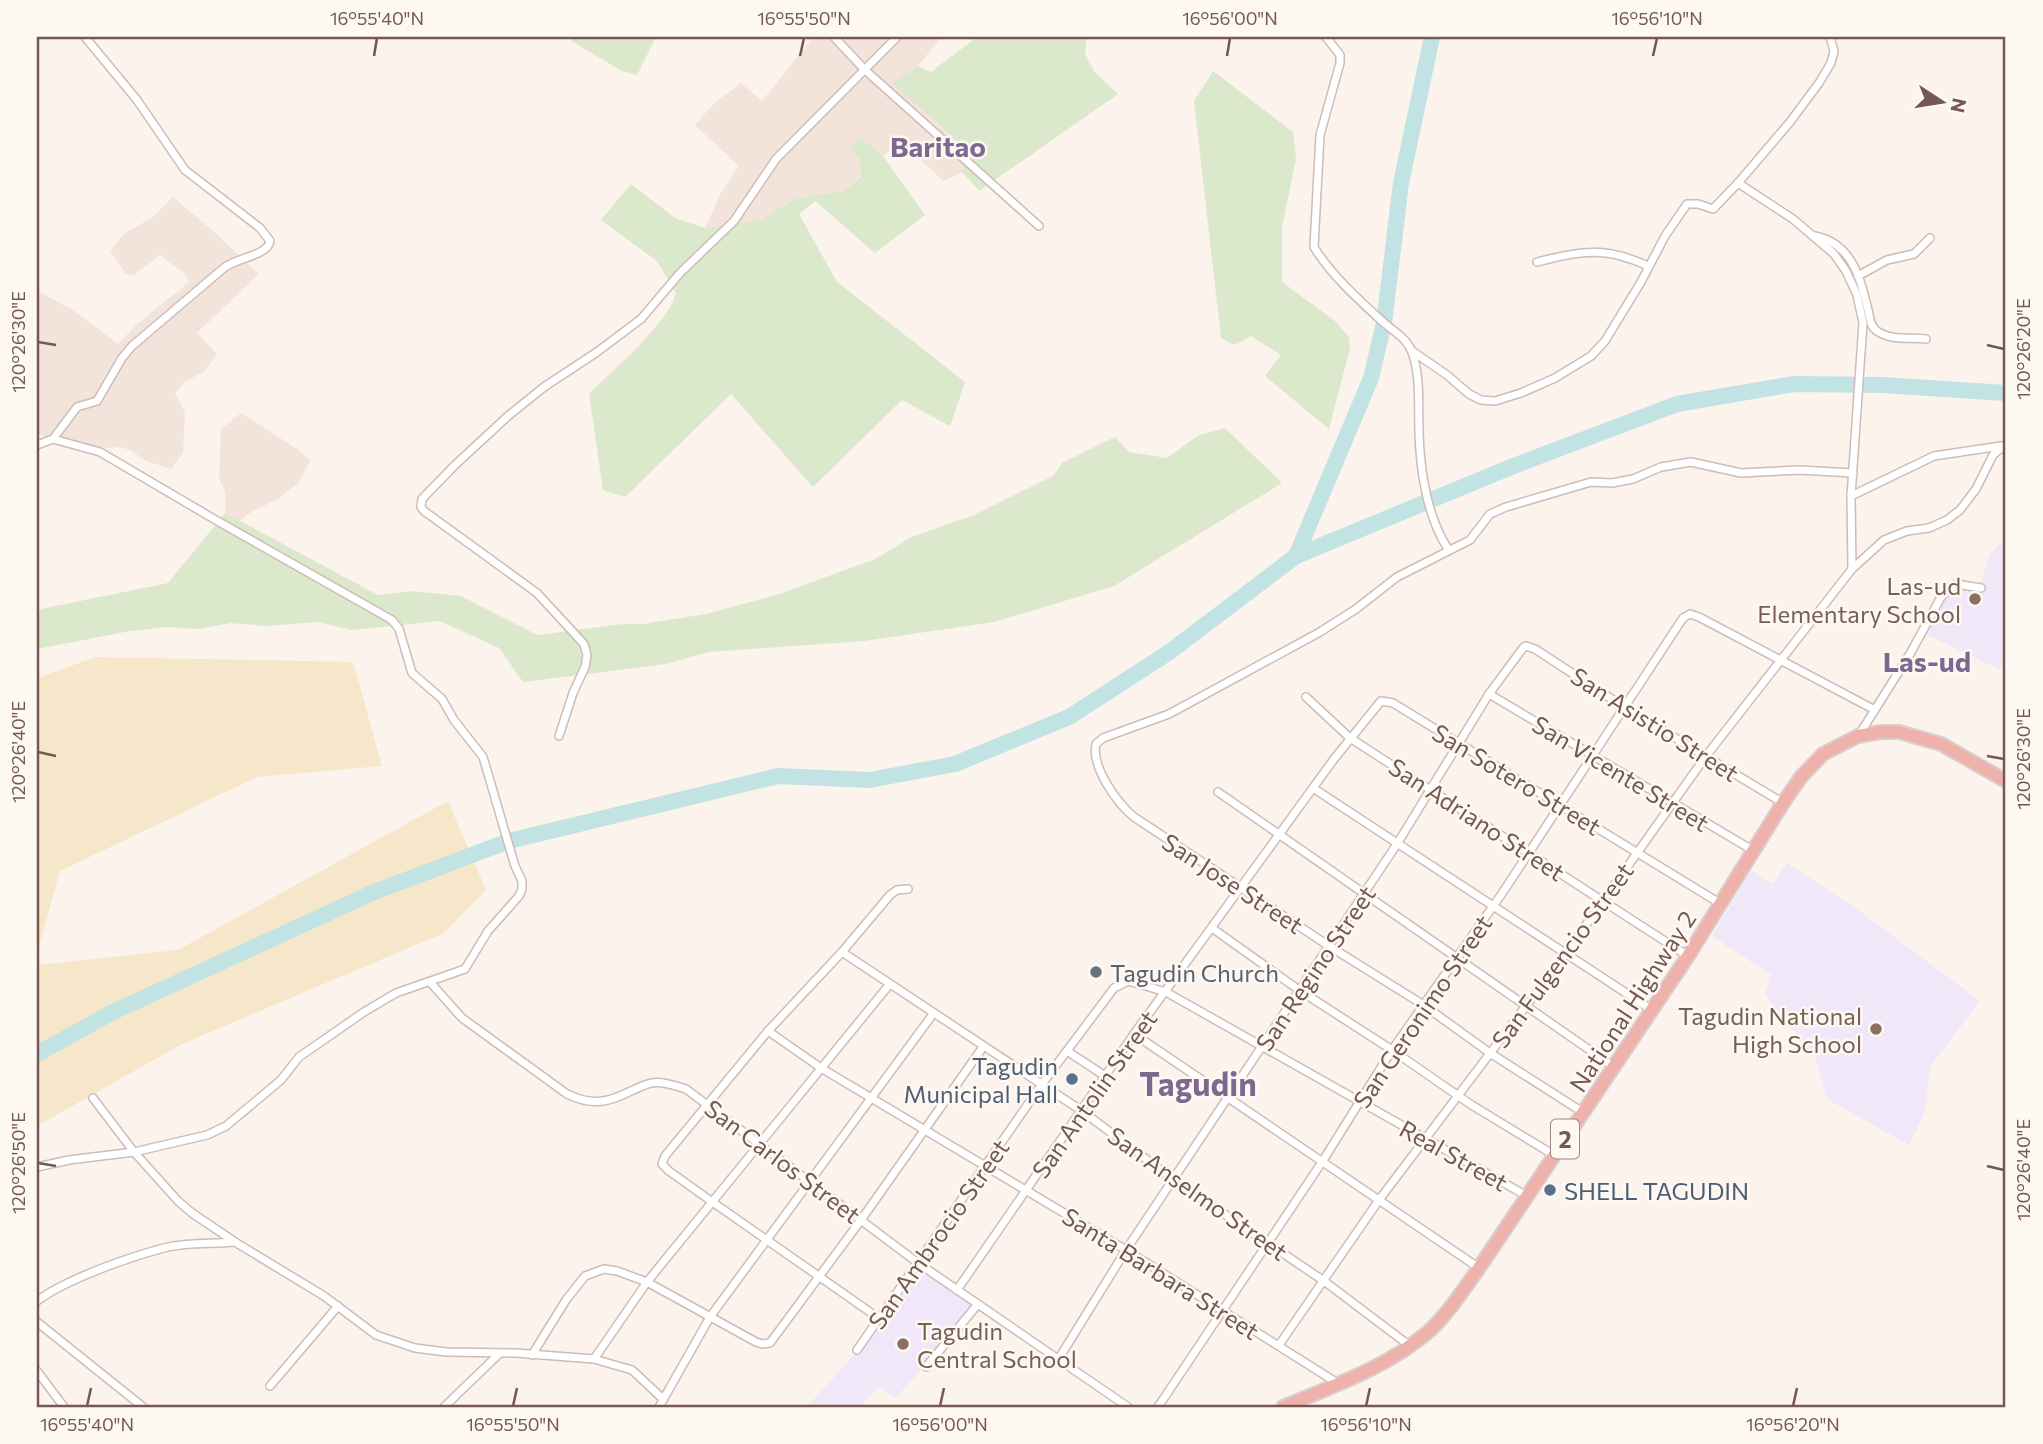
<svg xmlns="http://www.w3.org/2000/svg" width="2043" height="1444" viewBox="0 0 2043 1444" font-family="Commissioner,sans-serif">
<rect width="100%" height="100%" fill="#fbf3ec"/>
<g fill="#f2e4db">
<path d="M813 37H941L918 66 893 83 971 151 962 172 944 181 901 143 883 156 861 138 859 158 861 176 843 191 797 198 760 220 705 228 721 193 739 166 695 125 714 103 741 83 762 101Z"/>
<path d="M173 197 212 230 259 274 197 333 217 354 205 371 184 382 175 394 185 412 183 453 171 469 144 460 131 450 118 447 84 450 37 434V291L70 308 118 344 137 324 189 282 187 276 160 255 134 275 126 274 110 251 124 234 153 217Z"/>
<path d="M241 413 297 449 311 460 298 483 278 499 253 511 239 521 225 513V492L219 478 221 429Z"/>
</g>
<g fill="#f0e8f8">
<path d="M2006 538V659L1999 669 1925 634 1937 608 1955 585 1979 589 1990 554Z"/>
<path d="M1787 863 1854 907 1980 1001 1930 1067 1925 1112 1909 1145 1827 1099 1815 1057 1765 995 1771 975 1712 936 1751 870 1773 884Z"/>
<path d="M920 1268 972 1305 954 1331 896 1398 879 1386 860 1407H807L852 1357Z"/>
</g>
<g fill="#dbe8cb">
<path d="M575 37H656L637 75 622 71 571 41Z"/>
<path d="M977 37H1087L1085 54 1094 71 1118 94 979 191 962 172 970 151 892 83 918 66 931 72Z"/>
<path d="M1213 71 1293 132 1296 159 1282 227V282L1335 321 1349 337 1350 348 1329 429 1265 376 1281 355 1251 336 1234 345 1221 338 1194 101Z"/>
<path d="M861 138 883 156 925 215 875 253 815 201 799 214 837 282 965 382 950 426 902 400 813 487 731 394 625 497 603 490 589 394C612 371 669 323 676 293L657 261 601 220 631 184 675 218 705 228 760 220 797 198 843 191 861 177 859 158 850 147Z"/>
<path d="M1225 428 1282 483 1114 586 994 622 864 641 709 652 666 664 523 682 499 648 440 621 352 630 318 622 267 626 230 623 198 629 168 627 130 631 37 649V614L41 609 168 583 225 513 378 595 412 591 461 596 537 635 623 624H643L706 614 777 595 875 559 912 537 974 515 1053 476 1062 463 1115 437 1129 452 1167 458 1199 435Z"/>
</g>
<g fill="#f6e7cb">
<path d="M96 657 353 662 382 766 257 777 60 871 37 953V678Z"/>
<path d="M448 801 486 890 444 933 182 1044 37 1126V965L178 950Z"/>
</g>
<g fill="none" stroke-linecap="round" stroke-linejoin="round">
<g stroke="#c2e3e3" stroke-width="16">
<path d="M1296 556 1371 378 1384 323 1401 183 1432 37"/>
<path d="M37 1054 111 1013 374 892 509 841 778 776 870 780 955 764 1069 717 1168 653 1296 556 1511 467 1677 404 1794 384 1882 385 2006 393"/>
</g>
<g stroke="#cfbcb5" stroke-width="10">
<g id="street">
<path d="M834 37 864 69 1039 226"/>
<path d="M1326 37 1340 55V63L1320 135 1314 247C1331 275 1359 300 1383 322 1393 331 1407 338 1412 352 1421 378 1418 405 1419 432 1420 470 1427 517 1448 549"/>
<path d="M1830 37 1834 51 1831 63 1819 83 1790 122 1738 183 1793 219 1834 254 1846 271 1857 295 1863 323 1851 496 1852 569"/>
<path d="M1815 236C1850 243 1860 275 1867 306 1870 315 1869 326 1877 331 1891 341 1910 337 1926 339"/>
<path d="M1537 262C1582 251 1604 246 1648 266"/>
<path d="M1858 276 1887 260 1914 254 1930 238"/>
<path d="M1412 351 1447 375 1469 394 1481 400 1495 401 1521 393 1555 378 1591 356 1605 341 1641 282 1665 236 1687 204H1698L1713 209 1738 183"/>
<path d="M53 439 77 407 97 401 122 358 132 346 225 267C240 257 268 255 270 241L260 228 185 170 137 100 85 37"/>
<path d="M37 445 53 439 100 452 214 519 392 620 399 629 412 673 442 699 454 720 483 757 515 866 522 881V889L519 896 488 931 465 969 396 993 364 1012 299 1057 281 1080 226 1126 207 1135 134 1152 69 1160 37 1167"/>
<path d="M1851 496 1934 456 2001 446"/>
<path d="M1489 694 1754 851"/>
<path d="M1306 697 1350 738 1688 956"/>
<path d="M1859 735 1910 654 1941 597 1956 584 1981 588"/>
<path d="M559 736 573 693 585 667 587 655 584 644 537 593 424 511 421 507 422 499 455 465 508 416 544 387 597 352 641 319 680 273 734 221 776 159 897 37"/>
<path d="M1313 788 1652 1010"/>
<path d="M1218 792 1614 1067"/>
<path d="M1212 928 1299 990 1392 1050 1470 1104 1554 1155"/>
<path d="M842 952 1082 1111 1174 1180 1324 1281 1410 1346"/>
<path d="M430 982 462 1018 567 1094C592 1106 607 1103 631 1091 638 1088 645 1084 652 1083 663 1081 676 1086 686 1089L918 1263 1128 1407"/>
<path d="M768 1031 821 1068 1126 1250 1339 1384"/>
<path d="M1134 1034 1479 1268"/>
<path d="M1067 1051 1105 1076"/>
<path d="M93 1098 134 1152 178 1201 192 1213 235 1242 324 1296 376 1335 415 1348 446 1352 516 1353 594 1359 632 1370 663 1399"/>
<path d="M1584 1113 1490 1053 1422 1004 1329 946 1134 817C1117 803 1091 767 1096 744L1103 738 1169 714 1320 632 1356 609 1397 577 1470 540 1490 514 1506 507 1591 482 1612 483 1633 479 1661 467 1691 462 1741 473 1799 470 1853 473"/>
<path d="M957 1290 1134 1034 1334 759 1381 701 1393 703 1721 904"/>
<path d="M37 1301C66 1279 132 1256 168 1247 189 1242 213 1244 234 1242"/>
<path d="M880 1319 711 1201 669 1171 662 1164 665 1156 768 1031 842 952 890 895 897 890 908 889"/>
<path d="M37 1322 143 1407"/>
<path d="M1279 1345 1379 1200 1566 953 1706 756 1852 569 1884 540 1907 531 1929 528 1947 520 1960 510 1976 489 1993 455 2006 444"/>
<path d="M857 1350 1042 1084 1114 988 1128 981 1166 992 1527 1196"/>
<path d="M532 1355 566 1300 585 1276 604 1269 617 1271 647 1282 756 1342 762 1344 770 1343 861 1220 983 1047"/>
<path d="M594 1359 647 1282 889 985"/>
<path d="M1058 1360 1126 1250 1397 844 1489 694 1523 648 1526 646 1535 649 1624 707 1783 803"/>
<path d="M926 1367 978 1304"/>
<path d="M37 1371 64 1407"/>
<path d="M270 1386 338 1306"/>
<path d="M444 1407 499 1354"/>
<path d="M659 1407 710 1317 933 1014"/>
<path d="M1158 1407 1322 1162 1392 1050 1503 892 1683 618 1690 614 1699 617 1873 709"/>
</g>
</g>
<g stroke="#d8d0ce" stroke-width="16">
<path id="highway" d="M1283 1407C1333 1386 1386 1368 1428 1332 1448 1314 1463 1290 1479 1268L1688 956 1783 803 1801 777 1823 754 1858 736 1881 732H1899L1941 744 2006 781"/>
</g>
<use href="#street" stroke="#fff" stroke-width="7"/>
<use href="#highway" stroke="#eeb2aa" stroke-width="12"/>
</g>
<path fill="none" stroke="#745851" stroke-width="2.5" d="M374 56 377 38M800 56 804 38M1227 56 1230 38M1653 56 1657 38M38 342 56 345M1987 345 2004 349M38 752 56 756M1987 756 2004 759M38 1163 56 1166M1987 1166 2004 1170M87 1406 91 1388M513 1406 517 1388M940 1406 944 1388M1366 1406 1370 1388M1793 1406 1797 1388"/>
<g fill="#8d6e63" stroke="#fef8f3" stroke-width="2.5">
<circle cx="1975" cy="599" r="7"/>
<circle cx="1876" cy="1029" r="7"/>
<circle cx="903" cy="1344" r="7"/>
</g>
<circle fill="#6b7280" stroke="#fef8f3" stroke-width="2.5" cx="1096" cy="972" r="7"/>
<g fill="#5c6f8a" stroke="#fef8f3" stroke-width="2.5">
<circle cx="1072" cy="1079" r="7"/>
<circle cx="1550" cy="1190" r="7"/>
</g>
<g text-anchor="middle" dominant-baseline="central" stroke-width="5" stroke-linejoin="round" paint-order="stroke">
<rect fill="#fef8f3" stroke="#9d8882" stroke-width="2" x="1551" y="1119.5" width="28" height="39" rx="5"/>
<g font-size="23" font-weight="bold" fill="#745851">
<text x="1565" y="1139">2</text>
</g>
<g font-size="24" fill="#785e54" stroke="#fef8f3" text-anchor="end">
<text x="1961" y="585">Las-ud<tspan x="1961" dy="28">Elementary School</tspan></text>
<text x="1862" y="1015">Tagudin National<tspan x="1862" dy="28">High School</tspan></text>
<text x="917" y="1330" text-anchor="start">Tagudin<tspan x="917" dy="28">Central School</tspan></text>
</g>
<g font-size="24" fill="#745851" stroke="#fef8f3">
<text transform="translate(1655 724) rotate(32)">San Asistio Street</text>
<text transform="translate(1621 773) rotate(31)">San Vicente Street</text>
<text transform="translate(1517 779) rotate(31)">San Sotero Street</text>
<text transform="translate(1477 819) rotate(33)">San Adriano Street</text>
<text transform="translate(1233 883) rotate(33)">San Jose Street</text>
<text transform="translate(1562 955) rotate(-54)">San Fulgencio Street</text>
<text transform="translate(1315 968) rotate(-56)">San Regino Street</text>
<text transform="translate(1632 1001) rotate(-57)">National Highway 2</text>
<text transform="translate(1422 1011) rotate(-56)">San Geronimo Street</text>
<text transform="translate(1094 1094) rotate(-55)">San Antolin Street</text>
<text transform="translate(1454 1155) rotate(29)">Real Street</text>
<text transform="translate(783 1161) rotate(37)">San Carlos Street</text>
<text transform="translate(1198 1193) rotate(35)">San Anselmo Street</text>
<text transform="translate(938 1234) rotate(-55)">San Ambrocio Street</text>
<text transform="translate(1161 1273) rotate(32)">Santa Barbara Street</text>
</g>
<g font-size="24" fill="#5b616d" stroke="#fef8f3" text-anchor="start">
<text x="1110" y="972">Tagudin Church</text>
</g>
<g font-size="24" fill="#4e5e75" stroke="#fef8f3" text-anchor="end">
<text x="1058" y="1065">Tagudin<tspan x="1058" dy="28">Municipal Hall</tspan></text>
<text x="1564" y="1190" text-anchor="start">SHELL TAGUDIN</text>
</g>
<g font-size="28" font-weight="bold" fill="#7d698f" stroke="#fef8f3">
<text x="938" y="146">Baritao</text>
<text x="1927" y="661">Las-ud</text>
</g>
<g font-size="32" font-weight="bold" fill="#7d698f" stroke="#fef8f3">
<text x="1198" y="1083">Tagudin</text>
</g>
</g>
<rect width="2043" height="1444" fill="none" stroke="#fef8f3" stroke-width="77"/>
<g transform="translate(1942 102) rotate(102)" stroke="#fef8f3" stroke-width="5" paint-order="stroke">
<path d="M0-5L12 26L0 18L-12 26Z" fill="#745851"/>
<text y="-10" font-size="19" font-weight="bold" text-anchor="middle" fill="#745851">N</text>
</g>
<rect x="38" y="38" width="1966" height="1368" fill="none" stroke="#745851" stroke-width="2.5"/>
<g font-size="18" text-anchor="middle" fill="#745851">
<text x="377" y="25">16°55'40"N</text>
<text x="804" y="25">16°55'50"N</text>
<text x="1230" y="25">16°56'00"N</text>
<text x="1657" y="25">16°56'10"N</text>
<text transform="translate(19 342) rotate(-90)" y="6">120°26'30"E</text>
<text transform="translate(2024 349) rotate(-90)" y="6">120°26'20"E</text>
<text transform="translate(19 752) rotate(-90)" y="6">120°26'40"E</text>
<text transform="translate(2024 759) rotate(-90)" y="6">120°26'30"E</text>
<text transform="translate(19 1163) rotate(-90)" y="6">120°26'50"E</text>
<text transform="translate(2024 1170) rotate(-90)" y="6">120°26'40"E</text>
<text x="87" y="1431">16°55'40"N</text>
<text x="513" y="1431">16°55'50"N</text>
<text x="940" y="1431">16°56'00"N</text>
<text x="1366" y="1431">16°56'10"N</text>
<text x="1793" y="1431">16°56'20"N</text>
</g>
</svg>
